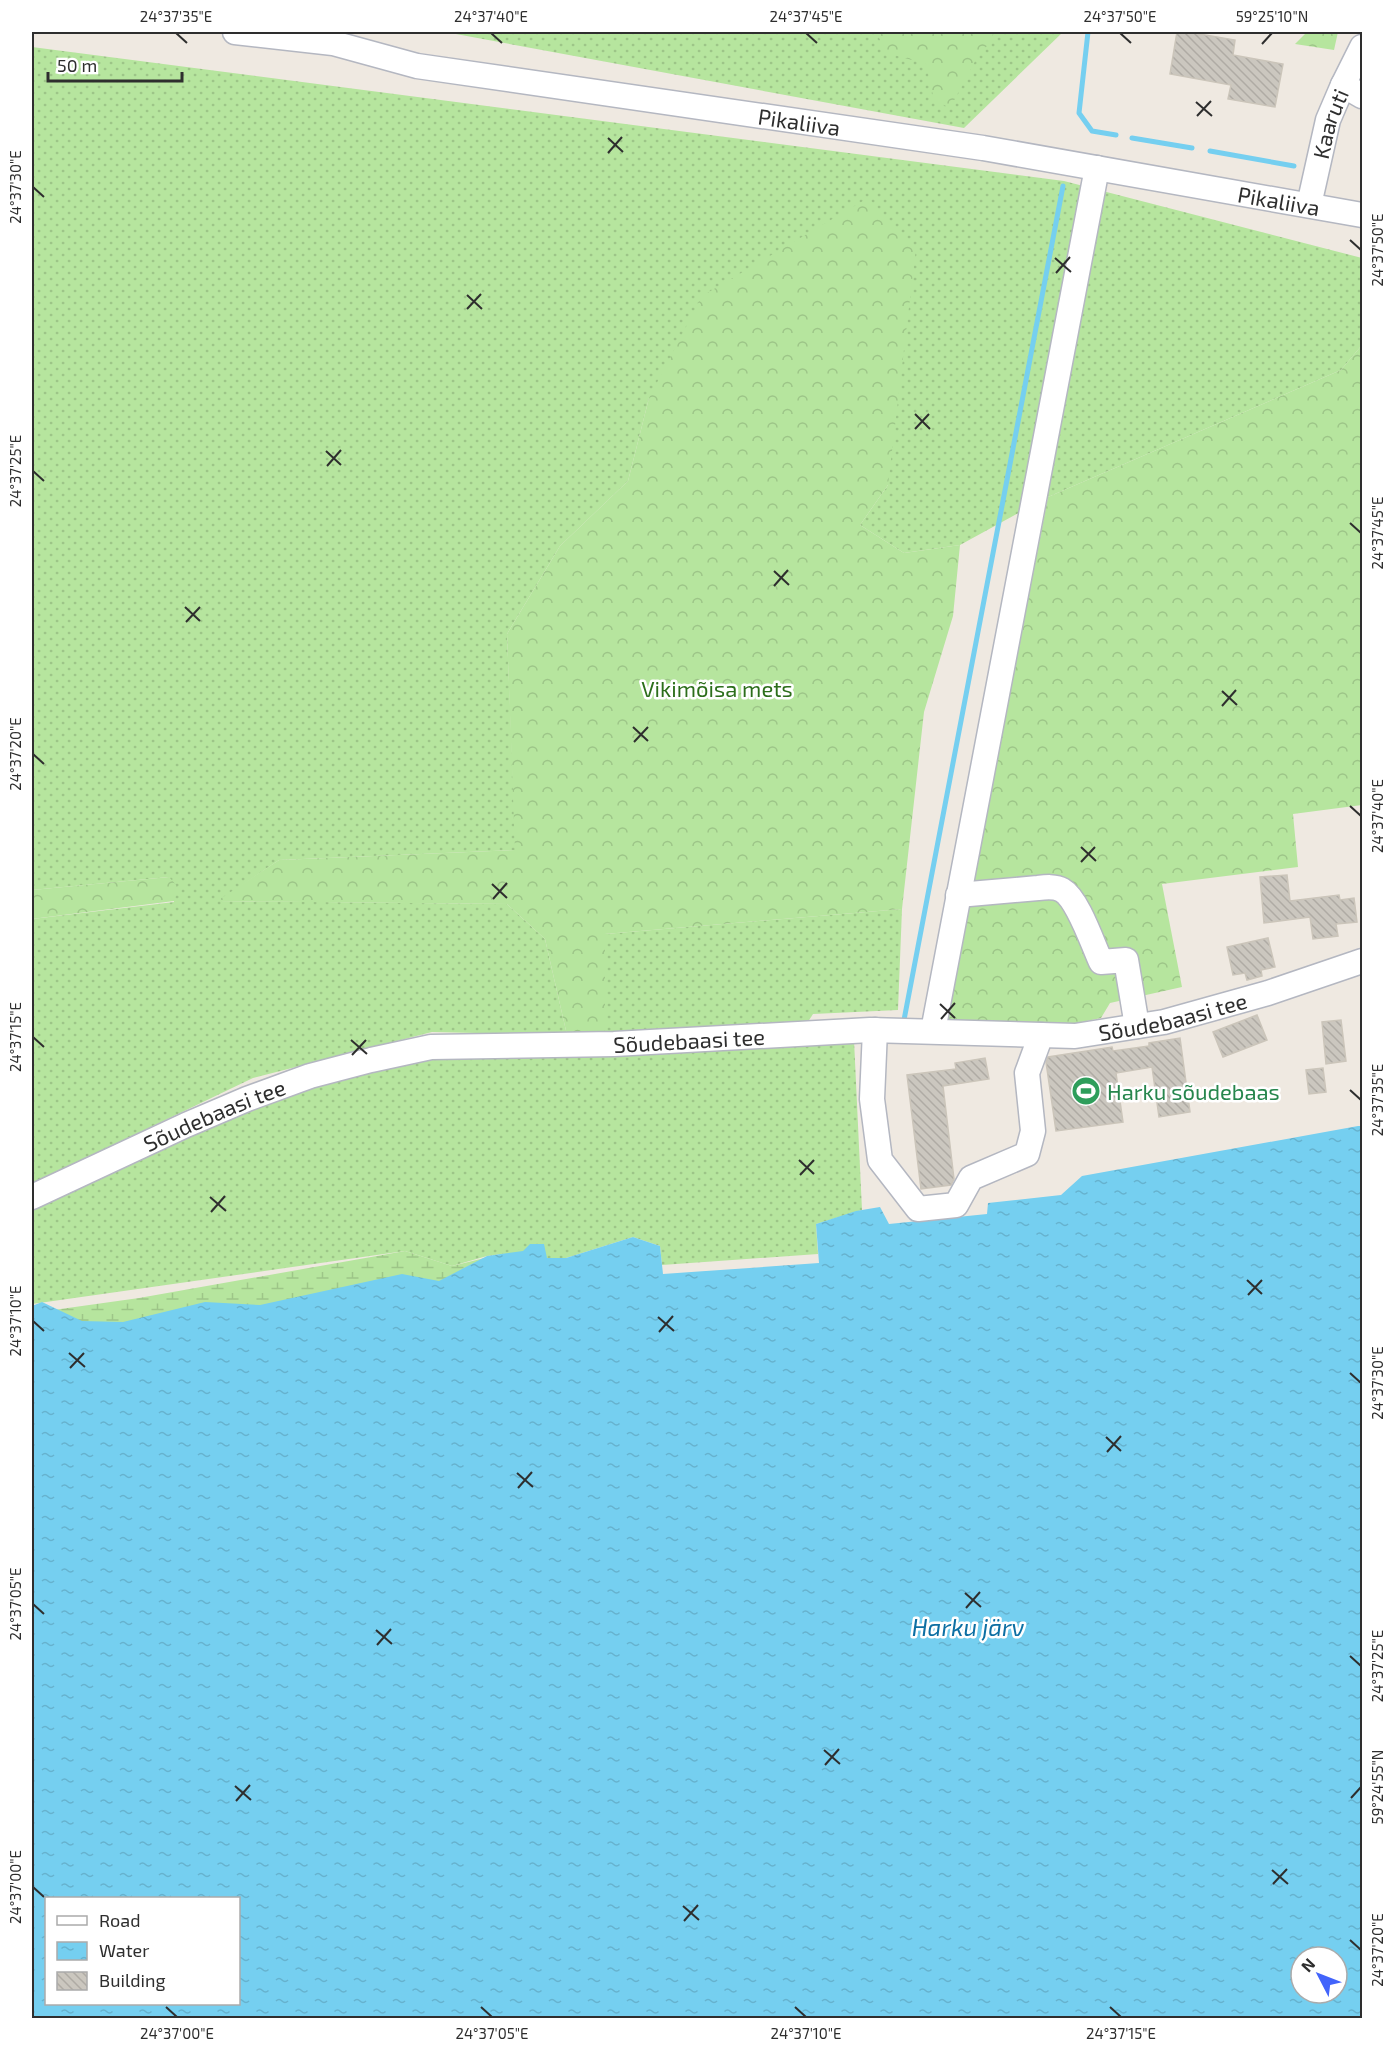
<svg xmlns="http://www.w3.org/2000/svg" width="1394" height="2050" viewBox="0 0 1394 2050" font-family="'Exo 2',sans-serif">
<defs>
<pattern id="grass-dots" width="8" height="8" patternUnits="userSpaceOnUse" patternTransform="scale(1.5)"><rect width="8" height="8" fill="#b6e59e"/><path d="M2 2h.1M6 6h.1" fill="none" stroke="#9dc588" stroke-width="1.8" stroke-linecap="round"/></pattern>
<pattern id="forest-crowns" width="20" height="18" patternUnits="userSpaceOnUse" patternTransform="scale(1.5)"><rect width="20" height="18" fill="#b6e59e"/><path d="M2 6a3 3 0 1 1 6 0M12 15a3 3 0 1 1 6 0" fill="none" stroke="#9dc588"/></pattern>
<pattern id="wetland-marsh" width="20" height="14" patternUnits="userSpaceOnUse" patternTransform="scale(1.5)"><rect width="20" height="14" fill="#b6e59e"/><path d="M1 5h8M5 5V1M11 12h8M15 12V8" fill="none" stroke="#9dc588"/></pattern>
<pattern id="water-ripples" width="26" height="14" patternUnits="userSpaceOnUse" patternTransform="scale(1.5)"><rect width="26" height="14" fill="#75cff0"/><path d="M2 4q2-2 4 0t4 0M15 11q2-2 4 0t4 0" fill="none" stroke="#66b2ce"/></pattern>
<pattern id="building-back-hatch" width="6" height="6" patternUnits="userSpaceOnUse" patternTransform="scale(1.5)"><rect width="6" height="6" fill="#cbc7bf"/><path d="M-1 5l2 2M0 0l6 6M5-1l2 2" fill="none" stroke="#afaba4"/></pattern>
</defs>
<rect width="100%" height="100%" fill="#efe9e1"/>
<g fill="url(#grass-dots)">
<path d="M445 32H1063L964 128Z"/>
<path d="M32 47 1064 181 1362 258V345L1341 370 1048 497 960 545 904 553 860 525 888 485 649 398 628 481 560 546 507 634 516 850 279 860 219 901 507 904 545 939 567 1035 432 1032 253 1078 32 1184V919L174 902 169 877 32 890Z"/>
<path d="M902 909 898 1010 813 1014 804 1028 605 1037V934Z"/>
<path d="M854 1040 862 1210 816 1224 818 1254 662 1265 660 1246 633 1237 566 1258H547L523 1251 487 1256 452 1266 405 1251 32 1304V1208L180 1134 311 1083 435 1055Z"/>
</g>
<g fill="url(#forest-crowns)">
<path d="M876 32H992L993 41 980 52 950 108 934 100 926 64 887 53Z"/>
<path d="M1307 32H1338L1334 50 1295 44Z"/>
<path d="M868 198 916 248 888 485 860 525 904 553 960 545 953 616 924 712 902 909 605 934V1037L567 1035 545 939 507 904 217 901 279 860 515 850 507 634 560 546 628 481 649 398 702 296Z"/>
<path d="M1362 345V805L1293 814 1298 867 1162 884 1182 987 1110 1003 1101 1018 1062 1026 945 1023 1048 497 1341 370Z"/>
<path d="M169 877 178 887 174 901 32 919V890Z"/>
</g>
<path fill="url(#wetland-marsh)" d="M530 1247 508 1332 32 1365V1313L139 1298 405 1251 452 1266Z"/>
<path fill="url(#water-ripples)" fill-rule="evenodd" d="M1358 1126H1362V2018H32V1306L42 1302 82 1321 123 1322 205 1302 260 1305 402 1274 439 1281 487 1256 523 1251 530 1244H544L547 1258H566L633 1237 660 1246 663 1274 819 1263 816 1224 856 1211 880 1207 889 1224 987 1214 988 1203 1061 1195 1082 1176ZM46 1898H238V2004H46ZM1301 1957H1337V1993H1301Z"/>
<g fill="none" stroke-linecap="round" stroke-linejoin="round">
<g stroke="#75cff0" stroke-width="5">
<path d="M1088 32 1079 113 1092 131 1116 135"/>
<path d="M1132 138 1192 148"/>
<path d="M1210 151 1294 166"/>
<path d="M904 1020 1063 186"/>
</g>
</g>
<g fill="url(#building-back-hatch)" stroke="#cbc5ba" stroke-width="1.5">
<path d="M1177 32H1188L1235 40 1233 55 1283 64 1275 107 1228 99 1231 85 1170 74Z"/>
<path d="M1287 875 1290 901 1339 895 1340 900 1354 898 1357 922 1336 924 1338 936 1313 939 1310 917 1264 923 1260 877Z"/>
<path d="M1268 938 1275 967 1261 970 1262 976 1247 980 1245 973 1233 975 1227 947Z"/>
<path d="M1257 1015 1267 1040 1223 1057 1213 1032Z"/>
<path d="M1341 1020 1346 1061 1326 1064 1322 1022Z"/>
<path d="M1180 1038 1190 1112 1159 1117 1152 1067 1116 1073 1123 1122 1056 1131 1046 1062 1048 1057 1112 1047 1113 1051 1149 1046V1043Z"/>
<path d="M985 1058 989 1079 943 1086 954 1179 951 1185 921 1189 907 1075 956 1069 955 1063Z"/>
<path d="M1323 1068 1326 1092 1309 1094 1306 1070Z"/>
</g>
<g fill="none" stroke-linecap="round" stroke-linejoin="round">
<g stroke="#b4b7c1" stroke-width="27">
<g id="minor">
<path id="s1" d="M235 32 333 43 417 66 983 148 1362 215"/>
<path d="M1343 85 1362 96"/>
<path id="s2" d="M1309 205 1328 120 1343 85 1362 47"/>
<path d="M958 895 1038 888C1046 887 1055 886 1062 890 1078 899 1093 945 1101 962L1126 960 1137 1026"/>
<path d="M875 1030 872 1099 880 1160 918 1209 956 1205 971 1178 1027 1154 1033 1131 1027 1073 1041 1035"/>
<path d="M933 1031 1097 168"/>
<path id="s3" d="M32 1197 186 1125 247 1099 310 1076 371 1060 431 1047 614 1044 870 1030 1075 1036 1164 1022 1268 993 1362 961"/>
</g>
</g>
<use href="#minor" stroke="#fff" stroke-width="24"/>
</g>
<path fill="none" stroke="#2e2e2e" stroke-width="2" d="M176 33 187 43M491 33 502 43M806 33 817 43M1120 33 1131 43M1262 44 1272 33M1196 102 1212 116M1197 116 1211 101M608 138 623 152M608 153 622 137M33 187 44 197M1350 240 1361 250M1055 258 1071 272M1056 273 1070 257M467 295 482 309M467 309 481 294M915 414 930 429M915 429 929 414M326 451 341 465M327 466 341 450M33 471 44 481M1350 523 1361 533M774 571 789 585M774 586 788 570M185 607 200 621M186 622 200 607M1222 691 1237 705M1222 706 1236 690M633 727 648 741M634 742 648 727M33 754 44 764M1350 806 1361 816M1081 847 1096 861M1081 862 1095 847M492 884 507 898M493 899 507 883M940 1004 955 1018M941 1019 955 1003M33 1037 44 1047M351 1040 367 1054M352 1055 366 1040M1350 1090 1361 1100M799 1160 814 1174M800 1175 814 1160M210 1197 226 1211M211 1212 225 1196M1247 1280 1262 1294M1248 1295 1262 1280M658 1317 674 1331M33 1321 44 1331M659 1332 673 1316M69 1353 85 1367M70 1368 84 1353M1350 1373 1361 1383M1106 1437 1121 1451M1107 1452 1121 1436M517 1473 533 1487M518 1488 532 1472M965 1593 981 1607M33 1604 44 1614M966 1608 980 1592M376 1630 392 1644M377 1645 391 1629M1350 1656 1361 1666M824 1750 840 1764M825 1765 839 1749M235 1786 251 1800M1351 1798 1361 1787M236 1801 250 1785M1272 1870 1288 1884M1273 1884 1287 1869M33 1887 44 1897M683 1906 699 1920M684 1921 698 1905M1350 1940 1361 1950M166 2007 177 2017M481 2007 492 2017M795 2007 806 2017M1110 2007 1121 2017"/>
<defs>
<g id="stadium-disc" transform="scale(1.5)"><circle r="9.5" fill="#2e9e5b" stroke="#fff"/><path d="M0-5a6.5 5 0 1 0 0 10a6.5 5 0 1 0 0-10ZM-3.5-1.8h7v3.6h-7Z" fill="#fff"/></g>
</defs>
<g fill-rule="evenodd">
<use href="#stadium-disc" x="1086" y="1091"/>
</g>
<g text-anchor="middle" dominant-baseline="central" stroke-width="5" stroke-linejoin="round" paint-order="stroke">
<g font-size="22" fill="#2e2e2e" stroke="#fff">
<text stroke="none"><textPath href="#s1" startOffset="572">Pikaliiva</textPath></text>
<text stroke="none"><textPath href="#s2" startOffset="84">Kaaruti</textPath></text>
<text stroke="none"><textPath href="#s1" startOffset="1058">Pikaliiva</textPath></text>
<text stroke="none"><textPath href="#s3" startOffset="1172">Sõudebaasi tee</textPath></text>
<text stroke="none"><textPath href="#s3" startOffset="686">Sõudebaasi tee</textPath></text>
<text stroke="none"><textPath href="#s3" startOffset="200">Sõudebaasi tee</textPath></text>
</g>
<g font-size="22" fill="#2c6e1b" stroke="#fff">
<text x="717" y="688">Vikimõisa mets</text>
</g>
<g font-size="22" fill="#27864d" stroke="#fff" text-anchor="start">
<text x="1107" y="1091">Harku sõudebaas</text>
</g>
<g font-size="24" font-style="italic" fill="#0d6fa3" stroke="#fff">
<text x="968" y="1626">Harku järv</text>
</g>
</g>
<rect width="1394" height="2050" fill="none" stroke="#ffffff" stroke-width="66"/>
<rect x="45" y="1897" width="195" height="108" fill="#ffffff" stroke="#ababab" stroke-width="1.5"/>
<rect x="57" y="1916" width="30" height="9" fill="#ffffff" stroke="#ababab" stroke-width="1.5"/>
<text x="99" y="1927" font-size="18" fill="#2e2e2e">Road</text>
<rect x="57" y="1942" width="30" height="18" fill="url(#water-ripples)" stroke="#ababab" stroke-width="1.5"/>
<text x="99" y="1957" font-size="18" fill="#2e2e2e">Water</text>
<rect x="57" y="1972" width="30" height="18" fill="url(#building-back-hatch)" stroke="#ababab" stroke-width="1.5"/>
<text x="99" y="1987" font-size="18" fill="#2e2e2e">Building</text>
<g transform="translate(1319 1975) rotate(312)"><circle r="28" fill="#ffffff" stroke="#ababab" stroke-width="1.5"/>
<path d="M0-4.5L10 22L0 15L-10 22Z" fill="#4264fb"/>
<text y="-9" font-size="16" font-weight="bold" text-anchor="middle" fill="#2e2e2e">N</text>
</g>
<path d="M48 72v9h134v-9" fill="none" stroke="#2e2e2e" stroke-width="3"/>
<text x="57" y="72" font-size="18" fill="#2e2e2e" stroke="#ffffff" stroke-width="4.5" paint-order="stroke">50 m</text>
<rect x="33" y="33" width="1328" height="1984" fill="none" stroke="#2e2e2e" stroke-width="2"/>
<g font-size="15" text-anchor="middle" fill="#2e2e2e">
<text x="176" y="22">24°37'35"E</text>
<text x="491" y="22">24°37'40"E</text>
<text x="806" y="22">24°37'45"E</text>
<text x="1120" y="22">24°37'50"E</text>
<text x="1272" y="22">59°25'10"N</text>
<text transform="translate(16 187) rotate(-90)" y="5">24°37'30"E</text>
<text transform="translate(1378 250) rotate(-90)" y="5">24°37'50"E</text>
<text transform="translate(16 471) rotate(-90)" y="5">24°37'25"E</text>
<text transform="translate(1378 533) rotate(-90)" y="5">24°37'45"E</text>
<text transform="translate(16 754) rotate(-90)" y="5">24°37'20"E</text>
<text transform="translate(1378 816) rotate(-90)" y="5">24°37'40"E</text>
<text transform="translate(16 1037) rotate(-90)" y="5">24°37'15"E</text>
<text transform="translate(1378 1100) rotate(-90)" y="5">24°37'35"E</text>
<text transform="translate(16 1321) rotate(-90)" y="5">24°37'10"E</text>
<text transform="translate(1378 1383) rotate(-90)" y="5">24°37'30"E</text>
<text transform="translate(16 1604) rotate(-90)" y="5">24°37'05"E</text>
<text transform="translate(1378 1666) rotate(-90)" y="5">24°37'25"E</text>
<text transform="translate(1378 1787) rotate(-90)" y="5">59°24'55"N</text>
<text transform="translate(16 1887) rotate(-90)" y="5">24°37'00"E</text>
<text transform="translate(1378 1950) rotate(-90)" y="5">24°37'20"E</text>
<text x="177" y="2039">24°37'00"E</text>
<text x="492" y="2039">24°37'05"E</text>
<text x="806" y="2039">24°37'10"E</text>
<text x="1121" y="2039">24°37'15"E</text>
</g>
</svg>
